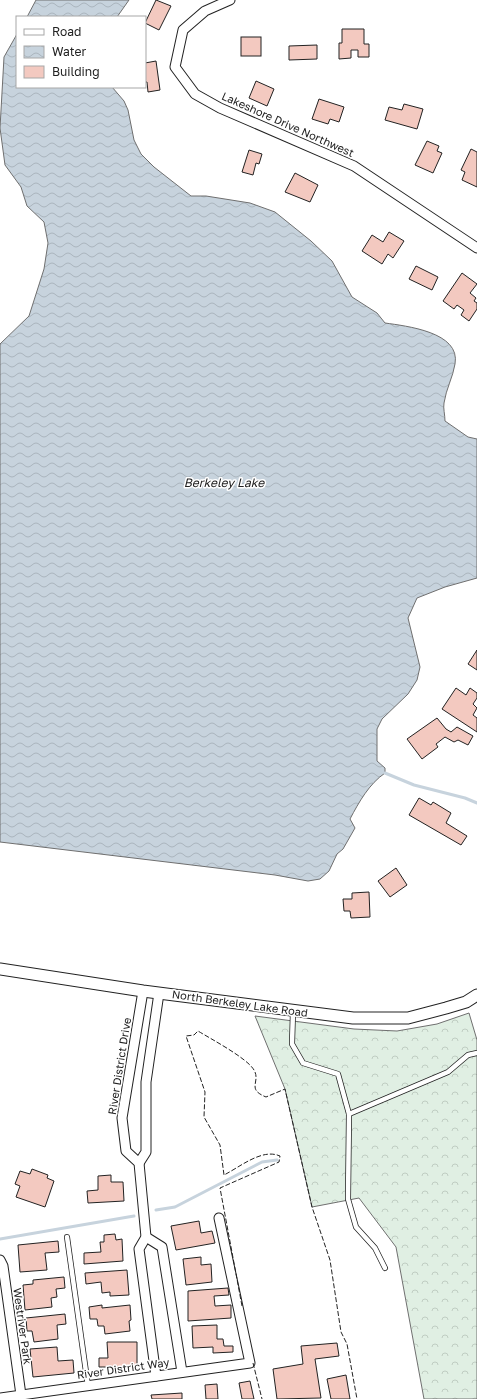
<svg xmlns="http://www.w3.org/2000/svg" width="477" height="1399" viewBox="0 0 477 1399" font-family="'Golos Text',sans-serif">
<defs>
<pattern id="forest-crowns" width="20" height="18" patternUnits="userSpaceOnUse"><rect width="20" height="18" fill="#e0efe3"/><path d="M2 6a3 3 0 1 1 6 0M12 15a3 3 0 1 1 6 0" fill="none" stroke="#c0cdc2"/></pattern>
<pattern id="water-waves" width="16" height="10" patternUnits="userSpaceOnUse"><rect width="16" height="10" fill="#c7d3dd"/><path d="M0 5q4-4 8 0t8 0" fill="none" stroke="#abb5bd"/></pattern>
</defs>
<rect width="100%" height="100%" fill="#fff"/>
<path fill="url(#forest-crowns)" stroke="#6f6f6f" d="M469 1013 477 1040V1399H424L396 1247 359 1198 312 1207 285 1089 255 1016 354 1029 397 1031 437 1024Z"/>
<g fill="url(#water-waves)" stroke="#6f6f6f">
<path d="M36 0H129L117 17H27Z"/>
<path d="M17 34V87H112L124 101 128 110 134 140 141 154 154 167 191 196H206L250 203 275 212 311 241 332 261 352 297 377 313 385 323C406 326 461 332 455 364 453 377 446 389 444 403 443 408 445 415 445 421L468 437 477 439V578L445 587 417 598 408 618 420 667 417 680 408 694 382 719 377 729V761L385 768V773C369 784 359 802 350 819L355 828 343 849 337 854 329 871 320 879 308 881 275 875 0 842V344L29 316 44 269 48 243 44 222 27 206 21 187 5 165 0 128 4 57Z"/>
</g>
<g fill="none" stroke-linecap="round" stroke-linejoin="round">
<g stroke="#c7d3dd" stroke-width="3">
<path d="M385 773 414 785 465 798 477 803"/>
<path d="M156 1210 175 1207 262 1162 277 1160"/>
<path d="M0 1239 134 1216"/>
</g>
</g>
<g fill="#f3c9c0" stroke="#222">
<path d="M156 0 171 6 159 30 145 23Z"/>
<path d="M342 29H364V44H369V57H358V50H351V58L339 59V43H342Z"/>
<rect x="241" y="37" width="20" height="19"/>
<path d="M317 45V59L289 60V46Z"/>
<path d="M156 61 160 90 148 92 147 82H145V63Z"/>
<path d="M256 81 274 89 267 106 249 98Z"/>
<path d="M319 99 344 107 339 122 330 119 328 124 312 119Z"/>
<path d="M404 104 423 109 417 129 385 120 389 107 402 110Z"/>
<path d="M427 141 439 146 437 151 442 153 433 173 415 165Z"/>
<path d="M471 149 477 152V187L462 180 465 172 461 170Z"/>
<path d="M249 150 262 154 259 164 256 163 253 175 242 172Z"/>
<path d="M295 173 318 185 310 202 285 192Z"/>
<path d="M389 232 404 241 393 258 388 254 382 264 362 251 372 235 383 242Z"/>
<path d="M416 266 438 277 432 290 409 279Z"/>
<path d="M462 273 477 284 470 293 476 298 474 301 477 303V309L469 321 461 315 464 310 457 305 454 309 443 301Z"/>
<path d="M477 650V670L468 664Z"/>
<path d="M456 688 466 695 470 688 477 693V698L473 704 477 708 473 715 477 718V732L442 709Z"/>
<path d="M437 718 446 729 451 732 457 727 473 736 468 745 458 740 454 742 445 737 436 744 438 747 422 759 407 739Z"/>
<path d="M419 798 431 805 433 802 451 813 446 823 467 836 461 845 409 815Z"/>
<path d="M396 868 407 885 390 897 378 881Z"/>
<path d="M369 892 370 917 351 918 350 911H344L343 899H352V893Z"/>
<path d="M32 1169 48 1175 47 1178 54 1181 45 1207 16 1197 20 1186 15 1184 20 1171 30 1174Z"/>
<path d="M111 1175V1182H123L124 1201 88 1203 87 1191 98 1190V1176Z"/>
<path d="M199 1221 201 1233 212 1231 215 1243 176 1250 171 1226Z"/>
<path d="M115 1234 116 1240 122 1239 123 1261 84 1264V1253L101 1252 100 1242H104V1235Z"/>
<path d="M58 1241 59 1252 45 1253 47 1270 20 1272 18 1245Z"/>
<path d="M201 1257V1265L211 1264 212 1282 186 1285 183 1259Z"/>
<path d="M127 1270 129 1295 110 1296V1292L102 1293 101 1282 86 1284 85 1273Z"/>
<path d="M64 1277 65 1288 56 1289 57 1297 51 1298 52 1307 25 1310 23 1285 33 1284V1280Z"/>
<path d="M228 1288 229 1295 214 1296 215 1306 231 1305V1318L188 1321V1291Z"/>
<path d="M102 1305V1308L130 1305 131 1320 129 1321 130 1331 105 1334 104 1326H98L97 1319H90L89 1307Z"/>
<path d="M65 1314 66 1324 57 1325 58 1339 34 1342 32 1331H27L26 1318Z"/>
<path d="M217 1325V1339H223L224 1346H233V1352L213 1353V1347L193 1348 192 1326Z"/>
<path d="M107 1342H137V1367H99V1358H108Z"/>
<path d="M337 1343 339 1356 315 1359 321 1398 277 1399 273 1369 303 1364 301 1346Z"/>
<path d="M57 1347 58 1361 73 1360 74 1373 33 1377 30 1349Z"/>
<path d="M346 1375 350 1399H331L327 1379Z"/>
<path d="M250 1381 254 1399H242L239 1383Z"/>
<path d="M217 1384 218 1399H206L205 1385Z"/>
<path d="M182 1393V1399H152L151 1395Z"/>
</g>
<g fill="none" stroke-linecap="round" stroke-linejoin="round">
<g stroke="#222" stroke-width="6">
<g id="service">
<path d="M293 1011 292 1044 303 1063 338 1074 349 1114 448 1072 468 1055 477 1053"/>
<path d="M349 1114 348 1199 356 1227 375 1248 385 1268"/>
<path d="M67 1237 88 1386"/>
</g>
</g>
<g stroke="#222" stroke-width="11">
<g id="minor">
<path d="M230 0 205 11 183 30 175 67 195 94 220 108 354 166 477 248"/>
<path d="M143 991 122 1118 126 1151 139 1163 146 1237 139 1249 156 1376"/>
<path d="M139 1163 146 1152V1082L159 993"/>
<path d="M146 1237 162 1247 182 1372"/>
<path d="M0 1260 3 1266 21 1395"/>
<path d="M0 1398 250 1363 219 1218"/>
</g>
</g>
<g stroke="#222" stroke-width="13">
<path id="tertiary" d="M0 969 143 991 353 1018H408L446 1008 466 1002 477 995"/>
</g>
<use href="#service" stroke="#fff" stroke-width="4.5"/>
<use href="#minor" stroke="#fff" stroke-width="9"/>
<use href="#tertiary" stroke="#fff" stroke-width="11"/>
<g stroke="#222" stroke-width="1" stroke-dasharray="5 2" stroke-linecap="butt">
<path d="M242 1306 220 1188 279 1162 280 1156C262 1148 240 1167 224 1175L220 1145 204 1117 205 1092 186 1036 194 1035 198 1031C211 1039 247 1058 254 1070 261 1082 246 1089 266 1097L285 1089 312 1207 330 1260 341 1332 347 1344 357 1399"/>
<path d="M253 1363 262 1399"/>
</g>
</g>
<g text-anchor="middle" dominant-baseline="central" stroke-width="3" stroke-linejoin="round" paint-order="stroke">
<g font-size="11" fill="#222" stroke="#fff">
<text transform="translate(288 124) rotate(24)">Lakeshore Drive Northwest</text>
<text transform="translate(240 1003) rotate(8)">North Berkeley Lake Road</text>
<text transform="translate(119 1066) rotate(-81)">River District Drive</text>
<text transform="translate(23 1326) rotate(82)">Westriver Park</text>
<text transform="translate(123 1368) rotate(-8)">River District Way</text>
</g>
<g font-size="12" font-style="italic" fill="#222" stroke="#fff">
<text x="224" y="482">Berkeley Lake</text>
</g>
</g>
<rect x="16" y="16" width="130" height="72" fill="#ffffff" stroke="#a7a7a7"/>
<rect x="24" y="29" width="20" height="6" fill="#ffffff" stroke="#a7a7a7"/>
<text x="52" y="36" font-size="12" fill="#222222">Road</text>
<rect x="24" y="46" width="20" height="12" fill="url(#water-waves)" stroke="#a7a7a7"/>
<text x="52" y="56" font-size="12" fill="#222222">Water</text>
<rect x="24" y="66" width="20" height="12" fill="#f3c9c0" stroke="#a7a7a7"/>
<text x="52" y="76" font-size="12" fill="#222222">Building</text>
</svg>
